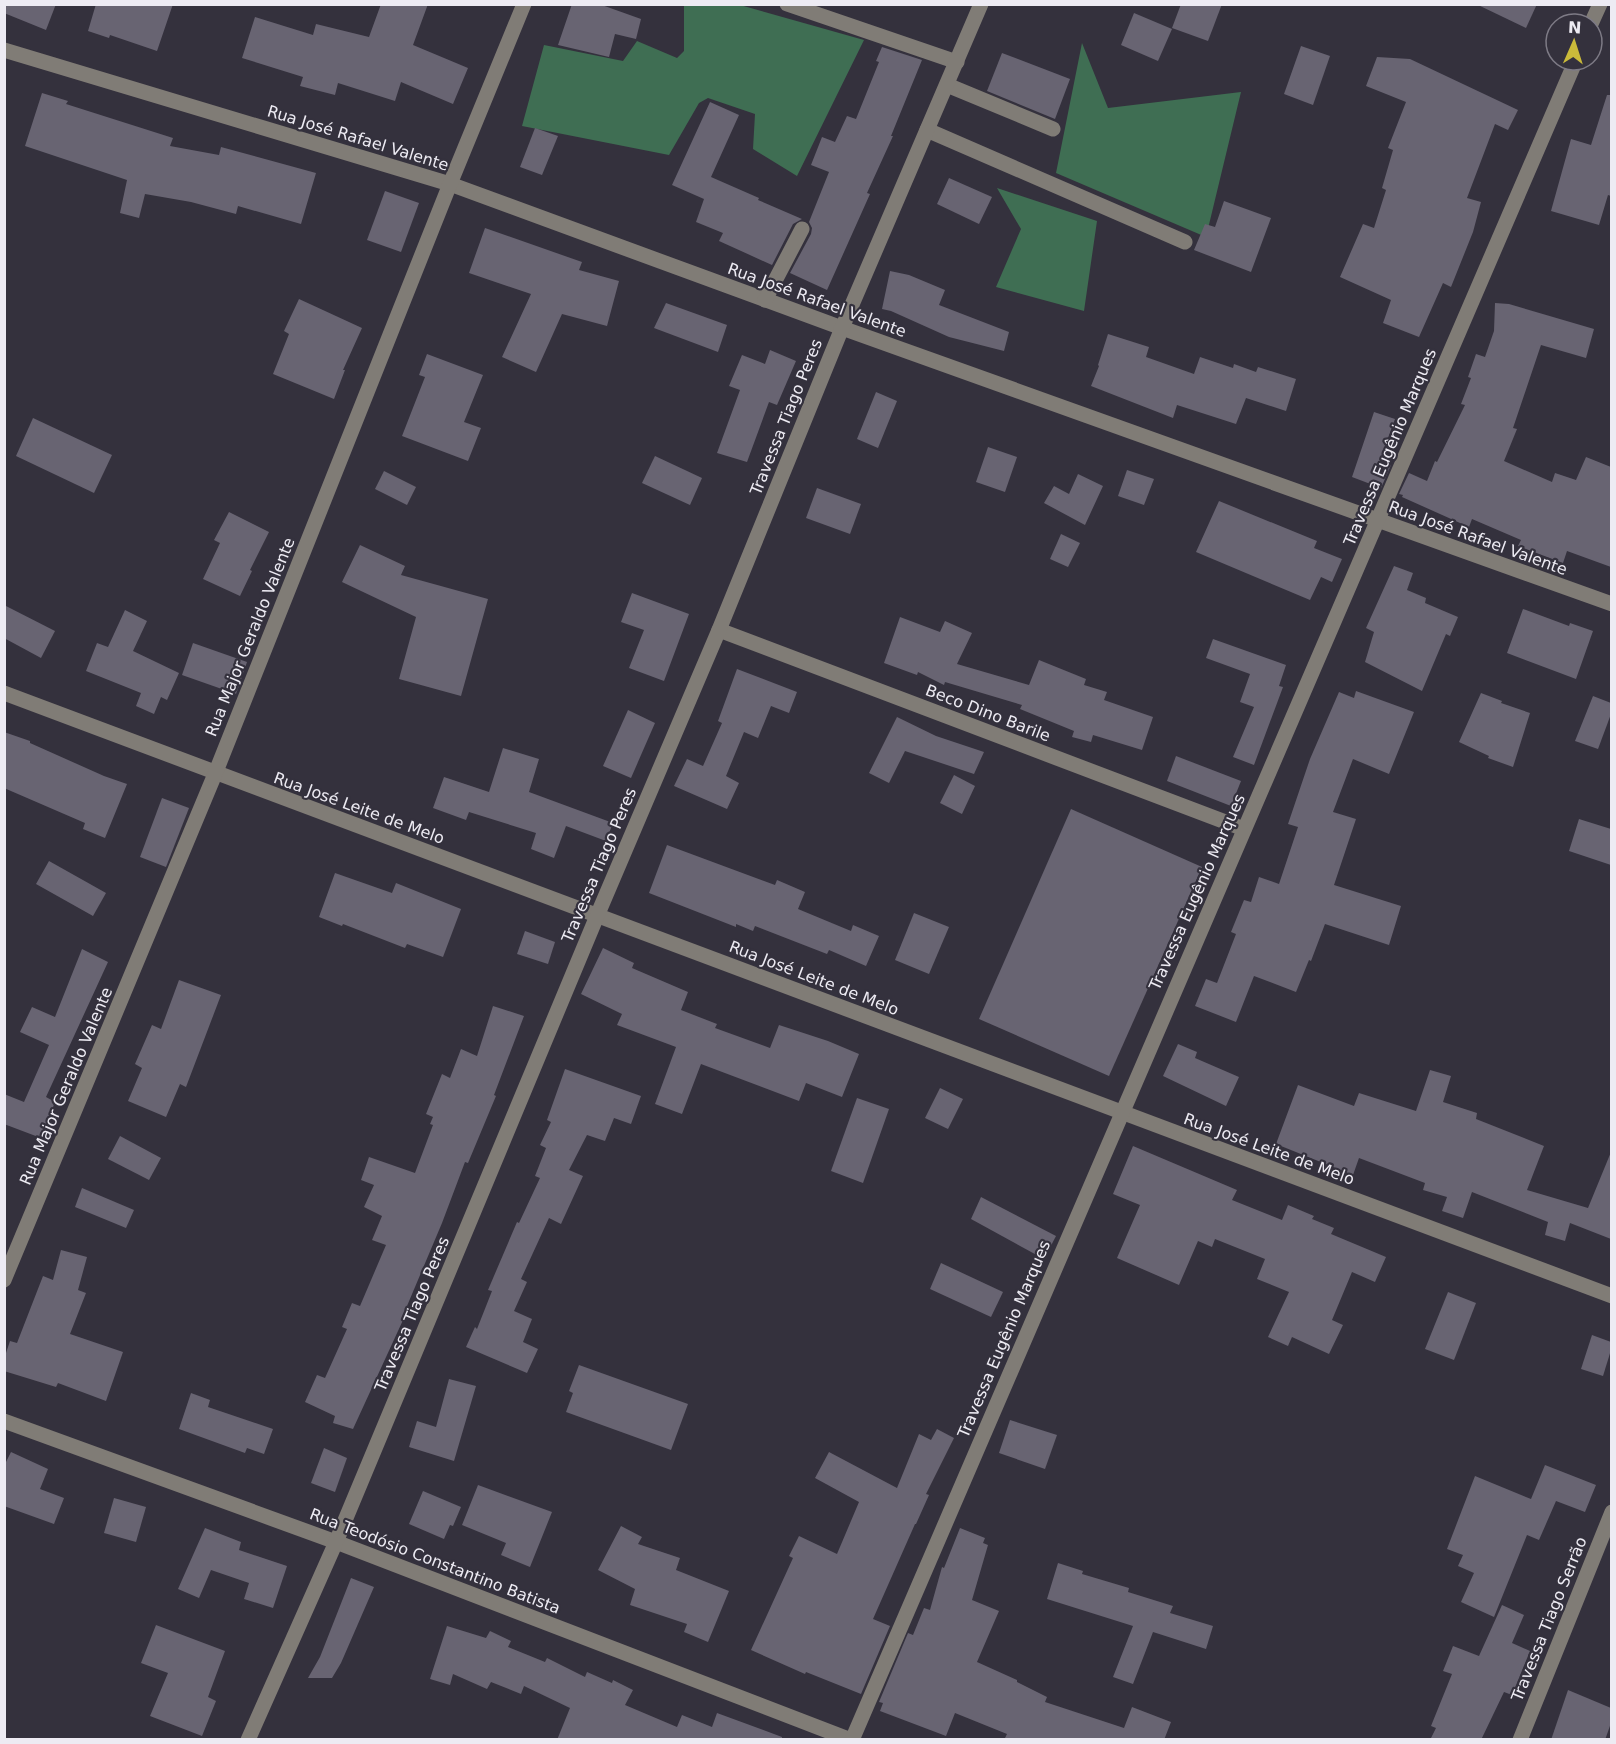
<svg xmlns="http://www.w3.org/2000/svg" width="1616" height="1744" viewBox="0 0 1616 1744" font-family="'DejaVu Sans',sans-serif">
<rect width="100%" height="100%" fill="#34313d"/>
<g fill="#3f6e53">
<path d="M684 5H740L864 40 797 176 753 149 755 114 708 98 699 103 669 155 522 126 544 45 623 61 637 41 677 58 684 51Z"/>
<path d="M1082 43 1108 108 1241 92 1206 237 1056 173Z"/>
<path d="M997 188 1097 221 1084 311 996 287 1021 229Z"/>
</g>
<g fill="#686472">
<path d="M4 4H56L46 30 4 13Z"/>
<path d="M96 4H173L157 51 110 35 109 38 88 31Z"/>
<path d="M381 4H428L413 45 468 68 453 104 401 82 395 101 338 83 335 95 300 86 303 77 242 58 255 17 313 35 316 24 369 37Z"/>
<path d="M572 4H599L641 19 636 39 615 34 609 57 558 45Z"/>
<path d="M1181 4H1222L1208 41 1172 28Z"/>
<path d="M1476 4H1537L1526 28Z"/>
<path d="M1134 13 1172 29 1158 61 1121 45Z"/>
<path d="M1301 46 1330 56 1313 105 1284 94Z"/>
<path d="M882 47 922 60 891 136H893L867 193 870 194 827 290 790 273 811 234 812 228 809 222 829 172 811 165 822 137 835 142 847 116 856 119 879 62 876 61Z"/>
<path d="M1002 53 1070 79 1055 119 987 91Z"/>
<path d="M1377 57 1410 59 1518 110 1508 130 1495 124 1467 198 1481 202 1473 232 1451 287 1443 283 1419 337 1383 323 1391 300 1340 277 1363 224 1374 228 1386 190 1382 188 1393 150 1388 148 1406 102 1366 86Z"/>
<path d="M42 93 68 101 66 104 173 138 170 146 219 155 221 147 316 173 301 224 238 206 236 214 191 202 145 194 139 218 120 213 127 180 25 146Z"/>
<path d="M1607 95H1611V196L1608 195 1599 225 1551 211 1571 139 1591 145Z"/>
<path d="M710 102 739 115 711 177 759 198 758 200 802 219 793 224 772 265 719 241 723 233 696 222 704 199 672 185Z"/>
<path d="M535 128 558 136 542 175 520 167Z"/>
<path d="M949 178 992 197 979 224 937 204Z"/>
<path d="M385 191 419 203 401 252 367 240Z"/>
<path d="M1224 201 1271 218 1251 272 1194 250 1205 224 1215 227Z"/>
<path d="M485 228 582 262 579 270 619 281 607 326 562 314 536 372 502 357 531 294 469 273Z"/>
<path d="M890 271 909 275 945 290 939 305 1009 332 1004 351 949 337 891 311 882 309Z"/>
<path d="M299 299 362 328 343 370H345L334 399 273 374 289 334 284 331Z"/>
<path d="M666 303 727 325 718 352 654 328Z"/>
<path d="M1495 303 1509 304 1594 329 1586 358 1541 345 1513 428 1517 429 1504 461 1552 482 1555 473 1576 480 1586 457 1611 467V567L1567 551 1563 563 1518 546 1521 540 1472 519 1469 527 1402 497 1403 495 1399 494 1409 473 1427 481 1435 461 1437 462 1465 405 1461 404 1471 378 1468 377 1476 354 1485 357 1494 331Z"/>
<path d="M1108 334 1149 347 1146 357 1194 374 1200 357 1233 368 1234 364 1256 372 1258 367 1296 379 1286 411 1246 398 1236 424 1177 405 1173 418 1091 386 1099 366 1098 365Z"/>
<path d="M770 350 796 361 777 405 769 402 747 462 717 453 740 390 729 386 742 355 765 364Z"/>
<path d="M427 354 483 375 464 422 481 428 468 461 402 436 425 377 419 375Z"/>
<path d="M876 392 897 401 878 448 857 439Z"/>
<path d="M1374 412 1395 419 1380 460 1391 465 1381 488 1352 477Z"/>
<path d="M33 418 112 455 94 493 16 456Z"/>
<path d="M988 447 1017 457 1005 492 976 482Z"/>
<path d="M655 456 702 478 690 505 642 483Z"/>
<path d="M1127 470 1154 479 1144 505 1118 496Z"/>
<path d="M384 471 416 487 407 505 375 489Z"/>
<path d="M1078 474 1103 486 1085 525 1044 503 1054 486 1069 494Z"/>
<path d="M817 488 861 504 850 534 806 518Z"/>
<path d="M1219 501 1317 541 1314 548 1342 559 1332 582 1321 577 1310 600 1196 552Z"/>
<path d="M229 512 269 532 250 570 252 571 240 596 203 579 220 543 214 540Z"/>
<path d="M1061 534 1080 543 1068 567 1050 559Z"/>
<path d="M360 545 405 566 401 575 488 599 461 696 399 679 416 617 342 582Z"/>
<path d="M1394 566 1413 573 1407 590 1426 598 1425 603 1458 617 1450 636 1446 634 1422 691 1365 662 1374 632 1366 628Z"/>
<path d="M632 593 689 614 664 681 629 668 644 630 621 622Z"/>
<path d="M4 605 55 631 41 658 4 638Z"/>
<path d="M1523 609 1569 626 1570 623 1593 631 1576 679 1507 653Z"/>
<path d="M125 610 147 621 133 651 179 673 167 700 161 697 154 714 136 706 141 693 86 671 97 643 108 647Z"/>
<path d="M900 617 940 632 945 621 972 633 957 664 1029 685 1039 660 1086 679 1084 685 1107 692 1104 700 1153 717 1142 750 1093 735 1091 742 1072 737 1074 731 1020 709 1022 705 945 682 944 685 918 672 917 675 884 663Z"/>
<path d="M1213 639 1286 665 1279 686 1283 687 1254 765 1233 757 1254 707 1240 702 1250 674 1206 658Z"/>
<path d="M193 643 247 662 236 694 182 675Z"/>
<path d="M737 669 797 692 789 713 771 706 758 738 744 732 726 776 739 783 727 809 674 786 687 759 703 766 722 723 718 721Z"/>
<path d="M1356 691 1414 712 1389 774 1353 759 1333 812 1356 819 1334 885 1401 906 1389 945 1325 924 1311 961 1309 960 1296 992 1254 976 1236 1022 1195 1006 1206 979 1217 983 1236 934 1231 932 1244 900 1251 902 1259 877 1279 884 1298 827 1288 824 1310 759 1339 692 1354 698Z"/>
<path d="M1481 693 1502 701 1501 703 1530 713 1513 767 1488 758 1489 756 1459 742Z"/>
<path d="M1593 696 1611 703V714L1598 749 1575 741Z"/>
<path d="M628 710 655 723 631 778 603 766Z"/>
<path d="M897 717 936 736 984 752 974 774 905 751 889 783 869 773Z"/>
<path d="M4 732 30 741V743L104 776 127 784 105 838 83 829 85 823 4 788Z"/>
<path d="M503 748 539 759 529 792 613 823 606 841 566 826 554 858 531 849 536 833 469 812 466 820 433 808 444 777 489 792Z"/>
<path d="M1176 756 1241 781 1231 806 1167 781Z"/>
<path d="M954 775 975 786 962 814 940 803Z"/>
<path d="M162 798 189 808 166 867 140 857Z"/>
<path d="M1071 809 1202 867 1109 1076 979 1019Z"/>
<path d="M1579 819 1611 829V865L1569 851Z"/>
<path d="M667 845 775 885 777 880 805 892 798 909 851 931 853 925 879 936 866 966 829 950 827 954 755 926 753 931 736 924V927L649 893Z"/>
<path d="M49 861 106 893 93 916 36 884Z"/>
<path d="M335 873 392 893 396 883 461 909 443 957 407 944 405 948 343 924 342 926 319 917Z"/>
<path d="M914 913 949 927 929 974 895 960Z"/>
<path d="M525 931 555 942 548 964 517 954Z"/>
<path d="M603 948 634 963 632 968 688 992 681 1010 717 1024 715 1028 770 1048 779 1025 828 1041 859 1054 842 1097 806 1083 799 1101 701 1064 682 1114 655 1104 676 1047 617 1025 622 1014 581 994Z"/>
<path d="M82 949 108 962 46 1097 55 1102 41 1138 4 1124V1094L24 1102 49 1045 20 1032 32 1007 55 1017Z"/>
<path d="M179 980 221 995 186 1087 180 1084 166 1117 128 1101 142 1068 135 1064 152 1025 161 1029Z"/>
<path d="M493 1006 524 1016 494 1095 496 1096 468 1163 465 1162 442 1223 407 1306 409 1307 353 1429 333 1423 335 1416 305 1402 317 1375 325 1378 347 1329 342 1327 352 1303 360 1306 386 1245 372 1240 382 1216 364 1207 374 1185 361 1180 369 1157 415 1173 433 1125 430 1124 433 1117 426 1114 442 1074 450 1078 461 1049 477 1056Z"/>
<path d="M1178 1044 1197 1052 1195 1058 1239 1077 1226 1106 1163 1076Z"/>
<path d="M565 1069 641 1096 631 1124 614 1118 605 1141 587 1135 569 1170 583 1176 561 1224 549 1218 521 1279 527 1282 514 1311 532 1319 523 1342 538 1349 527 1373 466 1347 475 1327 477 1329 492 1291 488 1290 517 1222 519 1223 540 1178 535 1176 546 1148 540 1145 551 1122 547 1120Z"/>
<path d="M1430 1070 1451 1076 1443 1102 1477 1113 1476 1119 1544 1146 1527 1190 1588 1208 1611 1152V1239L1570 1223 1565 1241 1545 1235 1548 1222 1472 1192 1463 1218 1442 1211 1447 1197 1423 1190 1425 1183 1359 1158 1353 1175 1276 1144 1298 1085 1354 1106 1359 1093 1416 1111Z"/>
<path d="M940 1088 963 1099 948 1129 925 1118Z"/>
<path d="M857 1098 889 1109 863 1183 831 1171Z"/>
<path d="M120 1136 161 1158 149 1180 108 1159Z"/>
<path d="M1133 1146 1237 1190 1232 1200 1282 1220 1288 1205 1314 1216 1312 1219 1334 1228 1331 1234 1386 1257 1375 1282 1352 1272 1332 1320 1343 1325 1329 1354 1292 1337 1288 1346 1268 1337 1289 1292 1257 1279 1265 1259 1215 1239 1212 1247 1198 1241 1179 1285 1117 1258 1140 1205 1113 1194Z"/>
<path d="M82 1188 134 1210 126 1228 75 1207Z"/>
<path d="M981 1197 1056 1236 1044 1259 971 1219Z"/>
<path d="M61 1250 87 1257 78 1290 86 1293 70 1334 123 1352 106 1401 58 1383 56 1387 4 1371V1359L10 1341 17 1343 43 1276 53 1280Z"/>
<path d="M941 1263 1003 1292 991 1317 930 1289Z"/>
<path d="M1448 1292 1476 1303 1454 1360 1425 1349Z"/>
<path d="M1592 1335 1611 1342V1350L1603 1376 1581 1369Z"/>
<path d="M579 1365 688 1404 671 1450 566 1412 573 1393 569 1391Z"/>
<path d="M449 1379 476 1386 454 1461 409 1447 417 1421 436 1427Z"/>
<path d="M191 1393 210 1400 208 1407 273 1429 264 1454 247 1448 245 1453 179 1429Z"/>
<path d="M1010 1420 1057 1435 1045 1469 999 1453Z"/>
<path d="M937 1429 954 1438 926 1494 929 1495 916 1524H915L873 1619 890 1626 861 1694 806 1672 805 1674 751 1650 793 1558 789 1556 799 1536 837 1554 859 1502 815 1478 829 1452 897 1488 919 1434 931 1440Z"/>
<path d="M324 1448 347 1458 335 1492 311 1483Z"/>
<path d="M11 1452 48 1469 40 1489 64 1498 54 1524 4 1506V1466Z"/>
<path d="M1545 1465 1596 1485 1585 1512 1556 1501 1539 1540 1527 1535 1494 1617 1461 1602 1474 1573 1458 1566 1463 1555 1447 1549 1475 1476 1531 1499Z"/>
<path d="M478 1485 552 1512 530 1567 501 1555 506 1543 462 1525Z"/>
<path d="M423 1491 461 1507 453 1526 450 1525 444 1539 409 1524Z"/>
<path d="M114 1498 146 1507 136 1542 104 1533Z"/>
<path d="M621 1526 642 1537 638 1544 680 1558 676 1570 729 1591 708 1642 684 1632 687 1624 630 1605 635 1589 598 1570Z"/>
<path d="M205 1528 241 1542 239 1550 287 1566 273 1608 244 1599 249 1583 211 1570 199 1598 178 1589Z"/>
<path d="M960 1528 985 1538 983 1543 988 1545 972 1600 999 1611 977 1662 1017 1680V1682L1047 1697 1045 1702 1124 1728 1132 1707 1171 1722 1164 1740H1004L1007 1734 955 1713 946 1736 880 1711 883 1703 879 1702 908 1633 913 1635 924 1608 930 1610 942 1567 944 1568Z"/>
<path d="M1058 1563 1083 1571 1082 1574 1129 1588 1128 1592 1173 1606 1170 1613 1213 1626 1206 1649 1153 1632 1133 1684 1113 1677 1133 1626 1047 1599Z"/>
<path d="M351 1578 374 1587 341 1663 332 1678H308L320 1657Z"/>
<path d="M1502 1605 1524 1615 1512 1643 1530 1651 1512 1695 1504 1692 1481 1740H1430L1436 1728 1431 1726 1452 1674 1443 1671 1453 1646 1479 1656Z"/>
<path d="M156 1625 225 1651 208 1697 216 1701 202 1736 150 1716 168 1673 141 1663Z"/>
<path d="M447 1626 486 1638 490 1631 511 1641 508 1647 545 1662 547 1658 585 1677 587 1672 612 1683 613 1680 633 1690 625 1705 677 1727 682 1715 712 1727 717 1713 782 1737V1740H557L570 1708 524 1686 521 1694 491 1682 487 1689 453 1674 450 1685 430 1679Z"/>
<path d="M1568 1690 1611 1708V1723L1605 1740H1551Z"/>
</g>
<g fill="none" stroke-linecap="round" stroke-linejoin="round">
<g stroke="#807c76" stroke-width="15">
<path d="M787 4 957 62"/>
<path d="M1591 24 1600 4"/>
<path d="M4 50 450 184 842 328 1612 604"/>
<path d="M947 85 1053 129"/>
<path d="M927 130 1185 242"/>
<path d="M765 300 802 229"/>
<path d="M719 630 1244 829"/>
<path d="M4 693 1612 1296"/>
<path d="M4 1280 215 774 450 184 524 4"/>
<path d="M4 1421 336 1542 851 1740"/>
<path d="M248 1740 336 1542 597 916 719 630 842 328 981 4"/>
<path d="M852 1740C1092 1179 1335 620 1576 60"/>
<path d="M1520 1740 1612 1512"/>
</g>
</g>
<g text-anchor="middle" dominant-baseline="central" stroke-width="4.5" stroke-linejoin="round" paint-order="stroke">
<g font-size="16" fill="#edebf3" stroke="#34313d">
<text transform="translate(358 138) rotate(17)">Rua José Rafael Valente</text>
<text transform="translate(817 300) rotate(20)">Rua José Rafael Valente</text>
<text transform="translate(786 417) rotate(-68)">Travessa Tiago Peres</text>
<text transform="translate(1390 447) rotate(-67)">Travessa Eugênio Marques</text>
<text transform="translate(1478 538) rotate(20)">Rua José Rafael Valente</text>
<text transform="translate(250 637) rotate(-68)">Rua Major Geraldo Valente</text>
<text transform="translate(988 713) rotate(21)">Beco Dino Barile</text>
<text transform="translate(359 808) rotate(20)">Rua José Leite de Melo</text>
<text transform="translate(599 865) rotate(-67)">Travessa Tiago Peres</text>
<text transform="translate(1197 892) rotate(-66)">Travessa Eugênio Marques</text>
<text transform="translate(814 978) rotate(21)">Rua José Leite de Melo</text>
<text transform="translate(66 1086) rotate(-67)">Rua Major Geraldo Valente</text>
<text transform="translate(1269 1149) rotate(20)">Rua José Leite de Melo</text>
<text transform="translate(412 1314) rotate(-67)">Travessa Tiago Peres</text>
<text transform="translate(1004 1339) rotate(-67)">Travessa Eugênio Marques</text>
<text transform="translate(435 1561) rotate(21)">Rua Teodósio Constantino Batista</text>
<text transform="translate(1549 1619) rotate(-68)">Travessa Tiago Serrão</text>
</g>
</g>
<rect width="1616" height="1744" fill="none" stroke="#edebf3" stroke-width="12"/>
<g transform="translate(1574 42) rotate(3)"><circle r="28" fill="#34313d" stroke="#7e7b86" stroke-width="1.5"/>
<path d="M0-4.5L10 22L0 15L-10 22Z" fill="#caba3a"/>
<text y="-9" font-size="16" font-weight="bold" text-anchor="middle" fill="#edebf3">N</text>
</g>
</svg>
